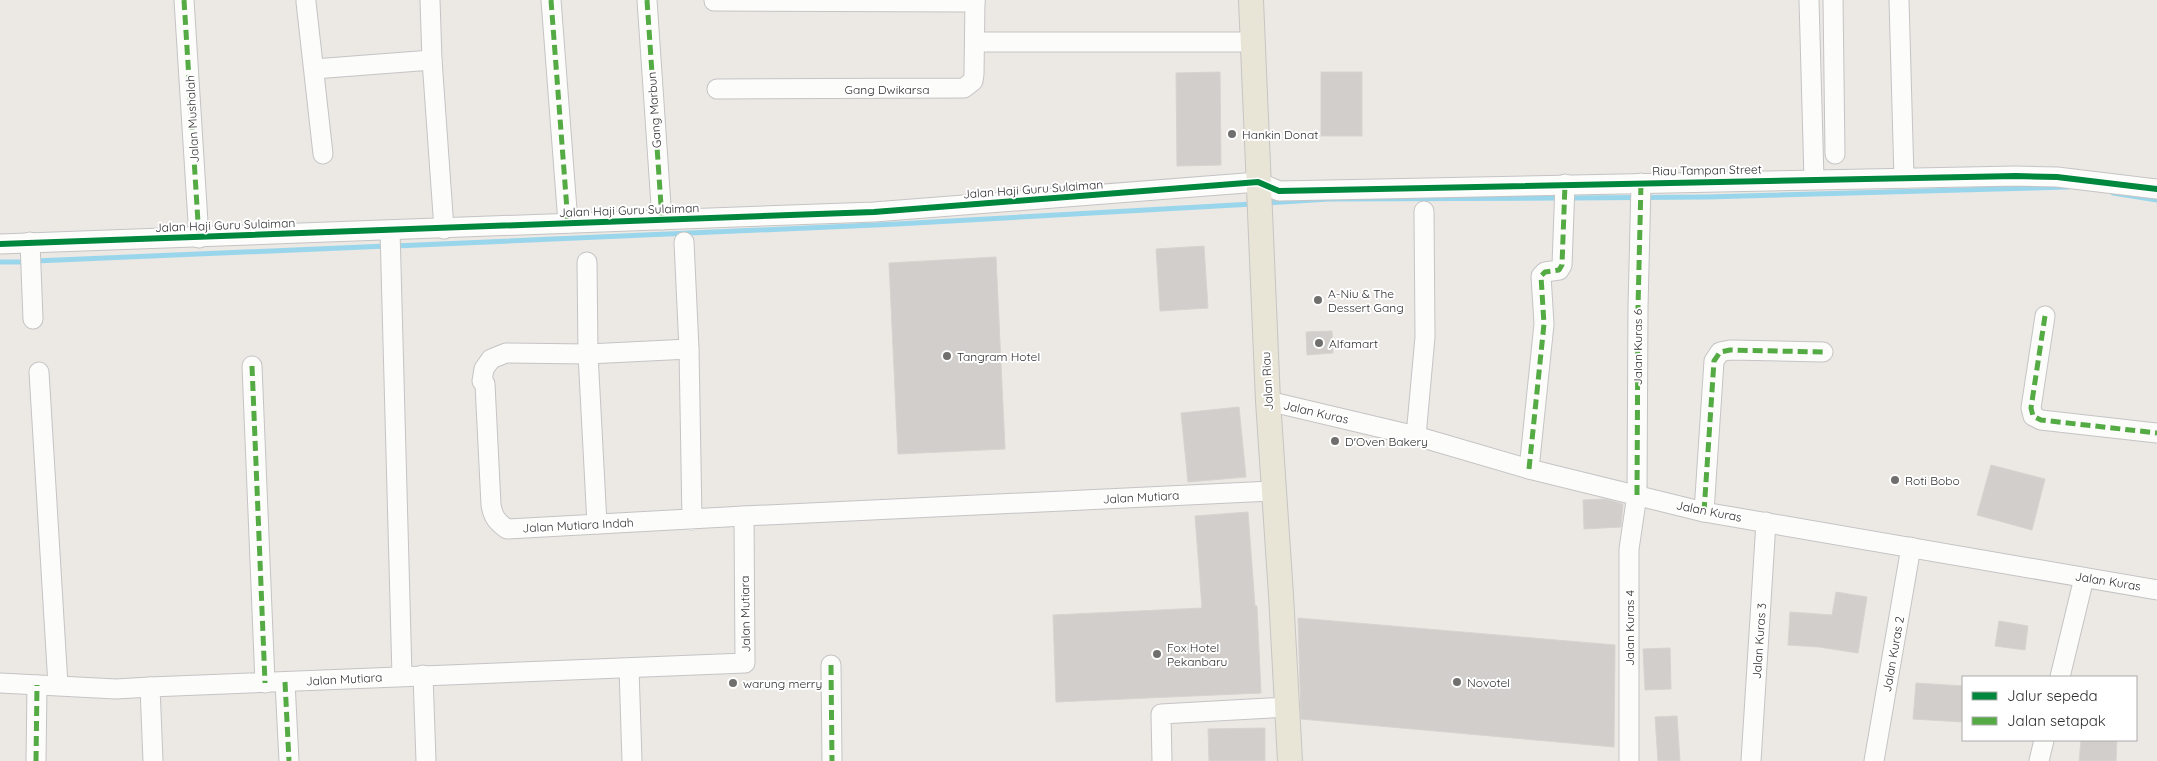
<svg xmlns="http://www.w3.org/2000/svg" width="2157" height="761" viewBox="0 0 2157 761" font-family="Quicksand,sans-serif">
<rect width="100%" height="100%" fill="#ece8e4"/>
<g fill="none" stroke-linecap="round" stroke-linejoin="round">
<g stroke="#99d6ec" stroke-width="5">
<path d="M2113 193 2157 200"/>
<path d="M1569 198 1707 197 2068 187"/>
<path d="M1267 203 1329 199 1560 198"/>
<path d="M395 246 897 224 1253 204"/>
<path d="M35 261 387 246"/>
<path d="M0 262H27"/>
</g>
</g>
<g fill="#d1cecb" stroke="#d7d4d0">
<path d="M1220 72 1221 165 1177 166 1176 73Z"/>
<rect x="1321" y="72" width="41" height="64"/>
<path d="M1204 246 1208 308 1160 311 1156 249Z"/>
<path d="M996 257 1005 449 898 454 889 263Z"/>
<path d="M1332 331 1333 353 1307 355 1306 332Z"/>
<path d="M1239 407 1246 477 1188 482 1181 413Z"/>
<path d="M1991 465 2045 479 2032 530 1977 515Z"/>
<path d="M1605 499 1623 504 1621 527 1584 529 1583 500Z"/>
<path d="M1248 512 1255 606H1257L1261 693 1056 702 1053 615 1202 608 1195 516Z"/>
<path d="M1836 592 1867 597 1858 653 1819 647 1788 645 1790 612 1832 615Z"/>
<path d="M1298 618 1615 645 1614 747 1301 719Z"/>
<path d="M1999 621 2028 626 2025 650 1995 646Z"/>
<path d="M1670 648 1671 689 1645 690 1643 649Z"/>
<path d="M1916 683 1963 686V722L1913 719Z"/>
<path d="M1677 716 1680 761H1658L1655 717Z"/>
<path d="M1265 728V761H1209L1208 729Z"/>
<path d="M2081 740H2117L2116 761H2079Z"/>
</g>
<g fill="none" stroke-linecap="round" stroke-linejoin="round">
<g stroke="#c5c4c5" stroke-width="21">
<g id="minor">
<path d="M184 0 199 238"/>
<path d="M430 0 432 60 444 229"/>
<path d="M551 0 568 223"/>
<path d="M647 0 662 220"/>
<path d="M1809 0 1814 179"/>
<path d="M1833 0 1835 154"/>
<path d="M1899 0 1904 178"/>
<path d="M714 1 975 2"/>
<path d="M306 2 323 154"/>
<path d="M975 42H1253"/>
<path d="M314 69 432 60"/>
<path d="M717 89 964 88 973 81 974 74 975 0"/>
<path d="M390 230 402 676"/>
<path d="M30 242 33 319"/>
<path d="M684 242 689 349"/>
<path d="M0 244 874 212 1258 182 1279 191 2016 176 2057 177 2157 189"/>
<path d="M587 262 588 354 597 524"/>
<path d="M2045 316 2031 408 2033 416 2041 420 2157 433"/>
<path d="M252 366 265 683"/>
<path d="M39 372 58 685"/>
<path d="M1268 401 1416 436 1529 469 1704 512 2157 590"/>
<path d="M1416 436 1425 337 1424 211"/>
<path d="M1529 469 1544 324 1541 276 1545 272 1559 270 1562 265 1565 184"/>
<path d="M1704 512 1714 361 1720 352 1730 350 1823 352"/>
<path d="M692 520 689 349 588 354 506 353 491 359 484 369 482 381 485 384 491 505C493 517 497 522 507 529L744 516 1274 491"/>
<path d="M831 665 832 761"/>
<path d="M629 668 632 761"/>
<path d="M423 675 426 761"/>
<path d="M2060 677 2084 578"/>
<path d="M285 682 289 761"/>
<path d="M0 683 116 689 150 687"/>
<path d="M36 761 37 685"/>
<path d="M153 761 150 687 745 663 744 516"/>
<path d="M1162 761 1161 714 1288 707"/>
<path d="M1629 761V549L1637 495 1638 308 1641 183"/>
<path d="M1751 761 1766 522"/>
<path d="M1874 761 1911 547"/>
<path d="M2039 761 2044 740"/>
</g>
</g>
<g stroke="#c6c5c4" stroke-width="26">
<path id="major" d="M1251 0 1268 401 1281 595 1290 761"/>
</g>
<use href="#minor" stroke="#fcfcfb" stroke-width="19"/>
<use href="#major" stroke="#e8e4d6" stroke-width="24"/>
<g stroke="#54ab44" stroke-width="5" stroke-dasharray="10 5" stroke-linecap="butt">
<path d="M184 0 199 238"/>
<path d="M551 0 568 223"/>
<path d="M647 0 662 220"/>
<path d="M2045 316 2031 408 2033 416 2041 420 2157 433"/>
<path d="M252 366 265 683"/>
<path d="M1529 469 1544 324 1541 276 1545 272 1559 270 1562 265 1565 184"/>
<path d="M1637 495 1638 308 1641 183"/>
<path d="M1704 512 1714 361 1720 352 1730 350 1823 352"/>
<path d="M831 665 832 761"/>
<path d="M285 682 289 761"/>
<path d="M36 761 37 685"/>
</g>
<g stroke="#fff" stroke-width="9">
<path id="cycleway" d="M0 244 874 212 1258 182 1279 191 2016 176 2057 177 2157 189"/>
</g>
<use href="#cycleway" stroke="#00873e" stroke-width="6"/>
</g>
<g fill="#706f6e" stroke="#fff" stroke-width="2">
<circle cx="1232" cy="134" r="5"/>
<circle cx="1318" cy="300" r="5"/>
<circle cx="1319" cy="343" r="5"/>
<circle cx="947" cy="356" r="5"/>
<circle cx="1335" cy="441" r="5"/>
<circle cx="1895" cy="480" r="5"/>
<circle cx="1157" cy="654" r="5"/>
<circle cx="1457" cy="682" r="5"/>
<circle cx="733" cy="683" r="5"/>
</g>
<g text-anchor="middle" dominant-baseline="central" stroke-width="4" stroke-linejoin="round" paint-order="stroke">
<g font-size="12" fill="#2e2e2e" stroke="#fff">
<text x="887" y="89">Gang Dwikarsa</text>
<text transform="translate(654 110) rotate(-94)">Gang Marbun</text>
<text transform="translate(192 119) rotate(-93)">Jalan Mushalah</text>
<text transform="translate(1707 170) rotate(-1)">Riau Tampan Street</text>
<text transform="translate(1033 189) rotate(-4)">Jalan Haji Guru Sulaiman</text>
<text transform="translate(629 210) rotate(-2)">Jalan Haji Guru Sulaiman</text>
<text transform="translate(225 225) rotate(-2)">Jalan Haji Guru Sulaiman</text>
<text transform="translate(1637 347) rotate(-90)">Jalan Kuras 6</text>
<text transform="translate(1267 381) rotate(-93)">Jalan Riau</text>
<text transform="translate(1316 412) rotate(13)">Jalan Kuras</text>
<text transform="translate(1141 497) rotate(-3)">Jalan Mutiara</text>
<text transform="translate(1709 511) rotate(11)">Jalan Kuras</text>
<text transform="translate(578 525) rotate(-3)">Jalan Mutiara Indah</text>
<text transform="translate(2108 581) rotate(9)">Jalan Kuras</text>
<text transform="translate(745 614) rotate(-91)">Jalan Mutiara</text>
<text transform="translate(1629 628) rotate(-90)">Jalan Kuras 4</text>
<text transform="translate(1759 641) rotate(-86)">Jalan Kuras 3</text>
<text transform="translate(1893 654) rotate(-80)">Jalan Kuras 2</text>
<text transform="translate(344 679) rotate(-3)">Jalan Mutiara</text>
</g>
<g font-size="12" fill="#2e2e2e" stroke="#fff" text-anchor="start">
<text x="1242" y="134">Hankin Donat</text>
<text x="1328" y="293">A-Niu &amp; The<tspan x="1328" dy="14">Dessert Gang</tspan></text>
<text x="1329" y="343">Alfamart</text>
<text x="957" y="356">Tangram Hotel</text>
<text x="1345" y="441">D'Oven Bakery</text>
<text x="1905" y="480">Roti Bobo</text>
<text x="1167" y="647">Fox Hotel<tspan x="1167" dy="14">Pekanbaru</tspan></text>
<text x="1467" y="682">Novotel</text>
<text x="743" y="683">warung merry</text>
</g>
</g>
<rect x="1962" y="676" width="175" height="65" fill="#ffffff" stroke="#ababab"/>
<rect x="1972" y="692" width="25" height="8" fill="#00873e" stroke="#ababab"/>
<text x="2007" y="701" font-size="15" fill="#2e2e2e">Jalur sepeda</text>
<rect x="1972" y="717" width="25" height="8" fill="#54ab44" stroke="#ababab"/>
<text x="2007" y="726" font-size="15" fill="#2e2e2e">Jalan setapak</text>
</svg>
